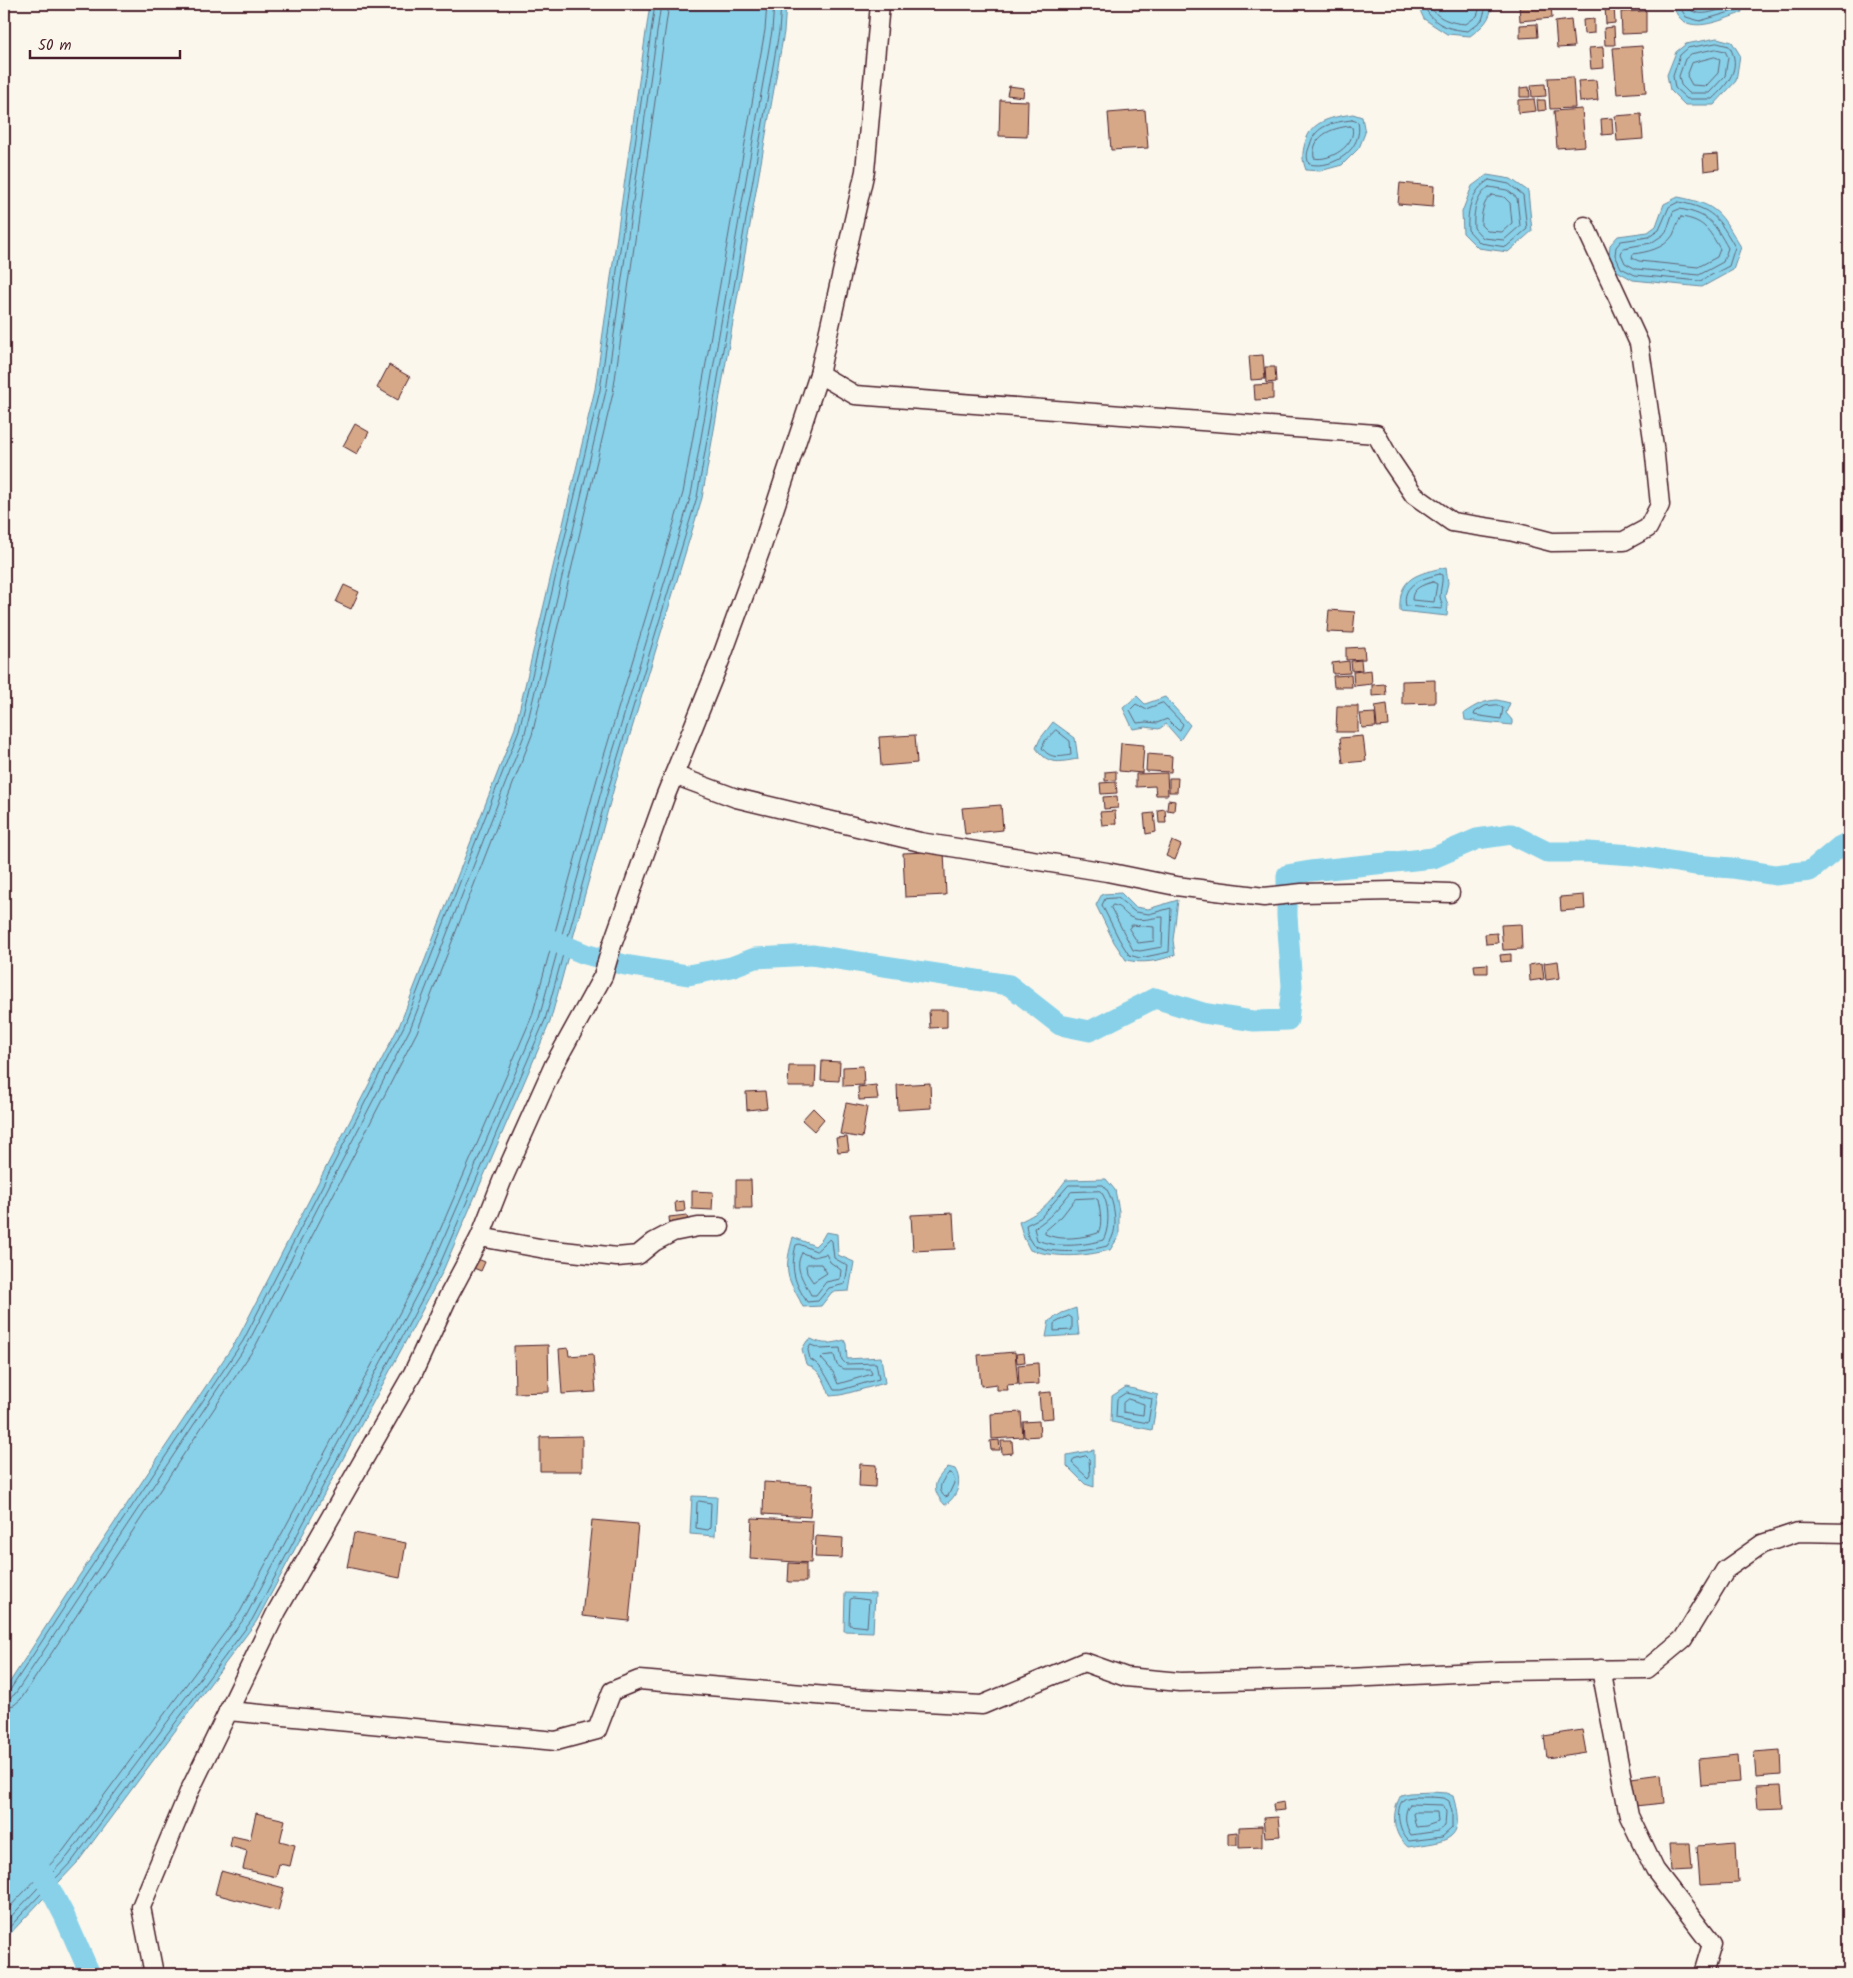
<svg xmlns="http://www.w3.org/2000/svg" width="1853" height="1978" viewBox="0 0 1853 1978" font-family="Kalam,sans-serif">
<rect width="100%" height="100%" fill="#fbf7ec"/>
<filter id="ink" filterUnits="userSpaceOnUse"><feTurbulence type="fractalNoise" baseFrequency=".02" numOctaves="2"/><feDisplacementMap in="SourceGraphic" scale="10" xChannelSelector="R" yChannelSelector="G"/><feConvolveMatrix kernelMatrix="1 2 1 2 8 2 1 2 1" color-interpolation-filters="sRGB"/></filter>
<g filter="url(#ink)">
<g fill="#88d1e9" stroke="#6f8a9d">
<path d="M650 4H786L784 32 702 498 615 784 550 1022 442 1273 256 1622 77 1863 4 1940V1691L65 1597 238 1338 400 1024 515 728 595 389Z"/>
<path d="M1417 4H1492C1491 20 1482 27 1470 36L1447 34 1424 19Z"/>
<path d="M1673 4H1746L1741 13C1719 21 1681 39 1673 4Z"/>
<path d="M1717 38 1732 42 1740 55 1736 81 1714 105H1685L1670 90 1667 75 1676 52 1686 44Z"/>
<path d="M1353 114 1362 117 1365 133 1359 148 1342 165 1320 171 1306 170C1302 159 1302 154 1305 143 1311 120 1333 117 1353 114Z"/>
<path d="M1487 175 1511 179 1528 191 1532 231 1508 252 1478 248 1463 233 1462 212 1472 186Z"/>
<path d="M1678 197C1719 205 1720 213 1741 247L1733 270 1702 287 1633 280 1617 271 1609 256 1610 245 1618 236 1648 232 1656 226 1664 204Z"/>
<path d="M1446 567 1448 583 1445 596 1448 605 1447 616 1400 611C1398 576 1418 574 1446 567Z"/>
<path d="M1137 696 1145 704 1165 697 1190 725 1180 740 1166 724 1159 729 1146 727 1133 729 1123 708Z"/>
<path d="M1497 700 1510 703 1506 713 1512 720V725L1465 720 1464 713C1476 705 1483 701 1497 700Z"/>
<path d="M1053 722 1075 738 1078 759C1058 762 1049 766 1036 748L1040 739Z"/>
<path d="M1121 893 1135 907 1148 909 1178 900 1173 940 1175 955C1158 961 1144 964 1126 960L1114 942 1096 905 1102 894Z"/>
<path d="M1106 1179 1115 1190 1119 1211V1236L1110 1250C1081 1257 1059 1258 1030 1250L1024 1238 1019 1222C1044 1211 1050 1201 1066 1180Z"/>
<path d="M826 1232 837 1234 838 1255 854 1262 849 1291 832 1292 821 1306 803 1307C799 1297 792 1288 789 1278 785 1264 790 1249 793 1237L815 1246 822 1239Z"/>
<path d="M1076 1308 1079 1335 1046 1337 1049 1321 1062 1313Z"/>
<path d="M811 1339C823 1345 831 1344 844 1340L846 1344 847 1359 881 1357 885 1383 841 1395 830 1396C825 1382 820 1369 806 1364L802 1349 807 1341Z"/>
<path d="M1126 1387 1158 1395 1152 1430 1111 1422 1112 1396Z"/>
<path d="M1094 1450V1487L1085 1484 1067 1466V1455Z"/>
<path d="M948 1467 955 1469C963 1482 957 1497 945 1505 930 1489 934 1481 948 1467Z"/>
<path d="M692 1496 717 1497 715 1536 690 1534Z"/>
<path d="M845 1593 875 1594 873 1632 844 1631Z"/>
<path d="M1432 1792 1446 1793 1453 1796C1467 1843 1446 1841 1408 1847 1392 1834 1391 1813 1401 1795L1409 1793Z"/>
</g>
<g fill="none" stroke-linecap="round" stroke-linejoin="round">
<g stroke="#636677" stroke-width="1">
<path d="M1423 4C1432 24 1446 29 1468 31L1482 20 1487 4"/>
<path d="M1429 4C1436 19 1451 23 1466 24L1477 16 1481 4"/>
<path d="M1678 4 1686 17 1700 21 1737 10 1740 4"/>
<path d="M1685 4C1695 21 1718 11 1733 4"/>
<path d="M1717 43 1729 46C1743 68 1727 85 1712 99H1687L1675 88 1673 76 1680 55 1688 48Z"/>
<path d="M1716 49 1725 51 1728 57 1725 76 1709 93H1689L1681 85 1679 76 1685 59 1691 54Z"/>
<path d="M1715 57 1720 59 1718 73 1706 86 1692 85 1687 76 1692 63Z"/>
<path d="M1352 120 1358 122C1364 148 1334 170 1309 164 1306 156 1307 153 1310 145 1315 125 1334 122 1352 120Z"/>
<path d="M1350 126 1352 127C1357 145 1329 162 1314 158 1311 136 1331 128 1350 126Z"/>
<path d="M1489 180 1509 184 1523 195 1527 229 1506 247 1480 243 1468 230C1467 210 1471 191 1489 180Z"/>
<path d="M1489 187 1507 190 1517 198 1520 226 1504 240 1483 238 1474 228C1473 212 1476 196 1489 187Z"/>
<path d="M1492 195 1504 197 1510 203 1512 223 1502 232 1487 231 1481 225C1481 215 1483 200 1492 195Z"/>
<path d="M1679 202C1714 209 1718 218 1735 247L1729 266 1700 281 1635 275 1621 268 1615 255 1616 247 1621 241 1649 237 1659 230 1669 207Z"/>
<path d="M1680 209C1710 215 1714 223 1728 248L1723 262 1699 275 1636 269 1625 263 1621 254 1623 248 1651 243 1663 235 1667 230 1673 212Z"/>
<path d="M1681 217C1704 220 1709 230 1720 249L1717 257 1698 267 1639 261 1632 258 1633 254C1647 252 1664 249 1673 235 1676 229 1677 222 1681 217Z"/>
<path d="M1440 574 1442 575C1443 583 1440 589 1440 597 1441 602 1443 604 1442 609L1406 606C1401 584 1423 578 1440 574Z"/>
<path d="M1433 582 1437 584 1434 602 1412 600C1412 588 1422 585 1433 582Z"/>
<path d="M1163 703 1183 724 1180 730H1178L1167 719 1157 723 1146 722 1137 723 1130 710 1136 704 1145 709Z"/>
<path d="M1497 705 1503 708 1501 719 1474 715 1475 712 1485 706Z"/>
<path d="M1056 730 1070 741 1071 755C1059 757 1050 759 1042 748L1045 741Z"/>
<path d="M1118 898 1135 912 1149 914 1171 908 1169 952 1140 958 1129 955 1119 939 1102 905 1105 899Z"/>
<path d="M1113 905C1121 906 1123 913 1130 917 1141 923 1152 917 1163 917L1162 947 1140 951 1133 950 1111 908Z"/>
<path d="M1132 925 1154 927V941L1138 943 1129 929Z"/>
<path d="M1069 1185H1103C1113 1194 1118 1222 1113 1235 1112 1239 1109 1243 1107 1246 1084 1252 1055 1255 1033 1245L1028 1237 1026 1225 1040 1218Z"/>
<path d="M1100 1191C1110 1200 1110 1229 1103 1240 1083 1246 1057 1248 1037 1240L1034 1228C1050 1219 1059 1206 1071 1192Z"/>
<path d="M1095 1198 1098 1200C1100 1210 1103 1224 1098 1233 1083 1238 1059 1241 1045 1234V1231L1062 1216 1075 1199Z"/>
<path d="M830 1239 832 1241 834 1258 848 1266 845 1284 829 1288 818 1301 807 1302C794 1282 790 1269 796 1245L799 1244 816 1251Z"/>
<path d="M802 1253 814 1257 826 1254 830 1262 841 1270 840 1279 826 1282 816 1295H811C804 1281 793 1268 802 1253Z"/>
<path d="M808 1264H821L827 1273 813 1282 807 1273 806 1266Z"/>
<path d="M1069 1316 1072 1318V1330L1054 1331V1324Z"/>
<path d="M811 1345 821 1349 840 1348 842 1360 846 1364 876 1363 879 1379 841 1390H834C827 1378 823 1366 810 1359L808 1350Z"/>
<path d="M834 1355 837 1365 843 1369H870L872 1374 838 1384 833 1372 821 1358 823 1356Z"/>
<path d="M1126 1393 1152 1399 1148 1423 1116 1417 1117 1399Z"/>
<path d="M1128 1399 1144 1404 1143 1415 1123 1412V1403Z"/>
<path d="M1086 1456 1089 1459 1090 1475 1088 1478 1072 1463 1074 1459Z"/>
<path d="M949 1473 952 1474 955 1481 948 1496 945 1497C936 1489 942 1480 949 1473Z"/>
<path d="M699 1501 711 1503 710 1528 708 1530 696 1528 697 1503Z"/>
<path d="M853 1598 869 1600 867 1627 849 1625 850 1600Z"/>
<path d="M4 1693 10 1690 69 1600 243 1341 404 1026 519 730 600 390 655 4"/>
<path d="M4 1699 10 1698 15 1694 248 1343 410 1029 525 733 606 391 661 4"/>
<path d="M4 1707 14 1705 21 1699 255 1347 417 1032 532 735 613 393 669 4"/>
<path d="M1431 1797 1444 1798 1449 1801 1452 1812V1828L1442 1837 1409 1841C1400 1834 1394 1810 1403 1800 1409 1795 1424 1798 1431 1797Z"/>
<path d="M1410 1804 1443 1805 1446 1812 1445 1826 1439 1831 1411 1835C1405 1826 1403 1812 1410 1804Z"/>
<path d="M1416 1812H1437L1438 1822 1426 1826 1416 1827 1413 1814Z"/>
<path d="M4 1913 63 1851 240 1612 425 1265 532 1016 597 779 683 493 765 30 767 4"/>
<path d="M4 1924 68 1856 246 1616 431 1268 539 1018 604 781 691 495 772 31 774 4"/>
<path d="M4 1933 73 1860 252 1620 437 1271 545 1020 610 783 697 497 779 32 781 4"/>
</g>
<g stroke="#88d1e9" stroke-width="21">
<path d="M544 937 585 954 625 965 688 975 731 967 755 958 812 955 1009 985 1060 1025 1090 1031 1155 998 1203 1013 1253 1021 1288 1020 1292 986 1287 916V875L1310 871 1433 858 1477 839 1511 834 1547 852H1588L1633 855 1695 865 1732 868 1775 875 1810 871 1839 847 1849 842"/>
<path d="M37 1864 64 1915 90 1974"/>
</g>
</g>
<g fill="#d6a887" stroke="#4a1f2b">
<path d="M1519 4H1551L1552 18 1520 21Z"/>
<path d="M1614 5 1615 23 1606 24 1605 6Z"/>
<path d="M1646 11V33L1622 34 1621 12Z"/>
<path d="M1594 19V33L1584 34 1583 20Z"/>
<path d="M1571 20 1574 47 1557 48 1555 22Z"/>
<path d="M1537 24 1538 37 1520 38V25Z"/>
<path d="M1614 27 1615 45H1605L1604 28Z"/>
<path d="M1642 46 1646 92 1617 94 1613 48Z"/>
<path d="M1603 47 1604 68 1591 69 1589 48Z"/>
<path d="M1573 77 1575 108 1550 109 1548 78Z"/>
<path d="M1596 80 1598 100 1580 102 1578 81Z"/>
<path d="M1545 84 1546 96 1532 97 1531 85Z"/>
<path d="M1009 86 1024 88 1023 97 1007 95Z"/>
<path d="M1529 87 1530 97H1520V88Z"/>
<path d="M1534 99 1536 111 1518 113V100Z"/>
<path d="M1000 100 1028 101 1027 137 999 136Z"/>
<path d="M1537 100H1545L1546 110 1538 111Z"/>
<path d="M1582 109 1585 146 1557 148 1554 111Z"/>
<path d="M1145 110 1148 148 1111 150 1108 113Z"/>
<path d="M1641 114 1643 139 1617 141 1615 116Z"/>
<path d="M1612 118 1613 134 1602 135 1601 119Z"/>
<path d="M1718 154 1719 169 1704 171 1703 155Z"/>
<path d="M1400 183 1434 186 1433 207 1398 204Z"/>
<path d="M1263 355 1265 379 1251 380 1249 356Z"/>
<path d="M389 365 410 377 398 400 377 388Z"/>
<path d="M1265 367H1275L1276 382 1266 383Z"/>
<path d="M1273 384V399L1255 400 1254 385Z"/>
<path d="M355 424 369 432 357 454 343 446Z"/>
<path d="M344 585 359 592 351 609 336 602Z"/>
<path d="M1329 610 1355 612 1353 633 1327 632Z"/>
<path d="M1364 647 1365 659 1346 660V648Z"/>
<path d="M1361 660 1362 670 1352 671 1351 661Z"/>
<path d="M1349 661 1350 673 1333 674 1332 663Z"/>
<path d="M1371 670 1372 684 1354 686 1353 672Z"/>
<path d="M1351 675 1352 687H1334L1333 676Z"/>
<path d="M1435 680V703L1402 704V681Z"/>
<path d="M1385 684 1386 695 1372 696V685Z"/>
<path d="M1387 704 1389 726 1377 727 1375 706Z"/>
<path d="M1337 706H1358V732H1336Z"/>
<path d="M1375 713 1376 727 1362 728 1360 714Z"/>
<path d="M915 735 917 763 881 766 879 737Z"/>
<path d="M1363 736 1366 761 1343 763 1340 738Z"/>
<path d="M1121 743 1144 745 1142 773 1119 771Z"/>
<path d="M1147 754 1172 756 1171 772 1146 771Z"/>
<path d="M1116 771V780L1105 781V772Z"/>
<path d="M1167 773 1168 795H1156L1155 786 1136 787V774Z"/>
<path d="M1169 778H1178L1177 792H1169Z"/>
<path d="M1116 782 1117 793 1101 794 1100 783Z"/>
<path d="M1117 796 1118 808 1104 809 1103 797Z"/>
<path d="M1168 800 1175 801 1174 811 1167 810Z"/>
<path d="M1001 805 1003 830 965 834 962 808Z"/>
<path d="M1165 809 1166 823H1159L1158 810Z"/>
<path d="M1115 811 1116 824 1102 825 1100 812Z"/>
<path d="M1154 813 1156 832 1146 834 1144 814Z"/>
<path d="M1172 841 1181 845 1175 860 1166 856Z"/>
<path d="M944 851 946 895 905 897 903 853Z"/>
<path d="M1584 895 1585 909 1561 911 1560 897Z"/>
<path d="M1521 924 1522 949 1503 950 1501 925Z"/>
<path d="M1497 933 1498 943 1486 944 1485 934Z"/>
<path d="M1511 954V961L1501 962 1500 955Z"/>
<path d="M1558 961 1560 978 1546 980 1544 963Z"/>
<path d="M1542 963 1544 979 1530 981 1529 965Z"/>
<path d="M1488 964V973H1475L1474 965Z"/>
<path d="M929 1010H947V1027L930 1028Z"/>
<path d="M822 1061 840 1062 839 1081 821 1080Z"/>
<path d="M789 1066H816L815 1087H788Z"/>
<path d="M863 1066 864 1085 843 1086V1067Z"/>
<path d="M930 1083 931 1108 898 1110 897 1085Z"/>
<path d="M876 1085 878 1099 859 1100 858 1087Z"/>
<path d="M765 1091 767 1108 747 1110 746 1092Z"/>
<path d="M846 1103 867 1107 862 1138 840 1134Z"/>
<path d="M813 1108 824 1119 814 1131 802 1120Z"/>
<path d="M847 1137 849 1151 838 1152 836 1138Z"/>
<path d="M736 1180H751L752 1208H736Z"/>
<path d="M692 1191 713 1192 712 1210 692 1209Z"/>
<path d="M684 1201 685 1211 676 1212 675 1202Z"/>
<path d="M953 1213 955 1249 913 1251 911 1215Z"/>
<path d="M687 1215 688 1224 670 1227 669 1217Z"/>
<path d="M475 1258 485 1262 481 1271 471 1267Z"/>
<path d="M548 1345 549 1392 515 1393 514 1346Z"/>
<path d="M568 1348 569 1356 593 1354 596 1392 562 1394 559 1349Z"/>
<path d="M1015 1352 1018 1384 1007 1385 1008 1390H997V1384L981 1386 978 1355Z"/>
<path d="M1024 1353 1025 1362 1017 1363 1016 1354Z"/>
<path d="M1038 1363 1039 1384 1019 1385 1018 1365Z"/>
<path d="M1051 1392 1053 1418 1041 1419 1039 1393Z"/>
<path d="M1021 1412 1023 1437 992 1439 991 1414Z"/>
<path d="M1039 1421 1040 1436 1024 1437 1023 1422Z"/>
<path d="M582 1436V1471H540V1437Z"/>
<path d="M999 1440 1000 1450H991L990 1441Z"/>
<path d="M1001 1441H1012L1013 1453 1002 1454Z"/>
<path d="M860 1464 876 1465 875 1487 859 1486Z"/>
<path d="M764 1482 812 1485 810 1517 763 1514Z"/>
<path d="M752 1518 813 1521 811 1563 750 1559Z"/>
<path d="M592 1520 638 1524 629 1621 582 1616Z"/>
<path d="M354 1533 406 1543 400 1578 347 1567Z"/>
<path d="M816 1536 843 1538 842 1558 815 1557Z"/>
<path d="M789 1563 806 1564V1582H788Z"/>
<path d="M1582 1730 1586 1752 1547 1758 1544 1736Z"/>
<path d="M1780 1750 1781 1775 1756 1777 1754 1752Z"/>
<path d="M1738 1755 1740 1782 1701 1785 1699 1759Z"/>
<path d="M1661 1774 1664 1803 1635 1806 1631 1778Z"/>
<path d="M1781 1785 1783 1808 1758 1809 1756 1786Z"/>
<path d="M1284 1802 1285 1810 1274 1811 1273 1804Z"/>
<path d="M256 1813 285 1820 280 1841 295 1845 290 1866 279 1864 276 1877 243 1869 247 1851 230 1846 232 1836 250 1840Z"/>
<path d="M1278 1817 1280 1836 1265 1837 1263 1818Z"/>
<path d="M1262 1826V1847L1239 1848V1827Z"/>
<path d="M1237 1832V1845H1228V1833Z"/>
<path d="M1669 1843H1690L1692 1870 1671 1871Z"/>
<path d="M1736 1843 1738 1883 1700 1885 1697 1846Z"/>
<path d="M221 1871 284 1888 278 1911 215 1894Z"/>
</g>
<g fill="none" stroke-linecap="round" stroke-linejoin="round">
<g stroke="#4a1f2b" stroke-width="21">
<g id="street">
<path d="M819 374 855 395 1376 434 1391 461 1414 495 1452 522 1510 531 1552 542 1624 541 1648 528 1660 505 1654 446 1639 343 1585 226"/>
<path d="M674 775 736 798 920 842 1107 872 1176 886 1264 897 1302 893 1393 891 1450 893"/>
<path d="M480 1237 545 1249 617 1257 638 1255 654 1242 673 1232 698 1227H720"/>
<path d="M1601 1669 1629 1816 1655 1870 1712 1944 1703 1974"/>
<path d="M228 1711 556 1741 597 1730 612 1691 639 1680 851 1698 982 1705 1084 1662 1126 1677 1180 1682 1348 1678 1499 1671 1647 1669 1683 1639 1725 1570 1762 1544 1798 1532 1849 1533"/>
<path d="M154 1974 141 1907 189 1792 277 1611 413 1373 448 1297 480 1237 502 1181 554 1065 603 976 612 945 665 797 723 653 761 549 819 374 865 171 880 4"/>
</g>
</g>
<use href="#street" stroke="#fbf7ec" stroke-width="18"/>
</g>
</g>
<rect width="1853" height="1978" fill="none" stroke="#fbf7ec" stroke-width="20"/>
<rect x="10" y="10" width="1833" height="1958" fill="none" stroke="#4a1f2b" stroke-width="2" filter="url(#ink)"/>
<path d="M30 50v8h150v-8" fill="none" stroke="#4a1f2b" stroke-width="2.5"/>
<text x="38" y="50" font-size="15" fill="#4a1f2b" stroke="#fbf7ec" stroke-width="4" paint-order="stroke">50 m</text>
</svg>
